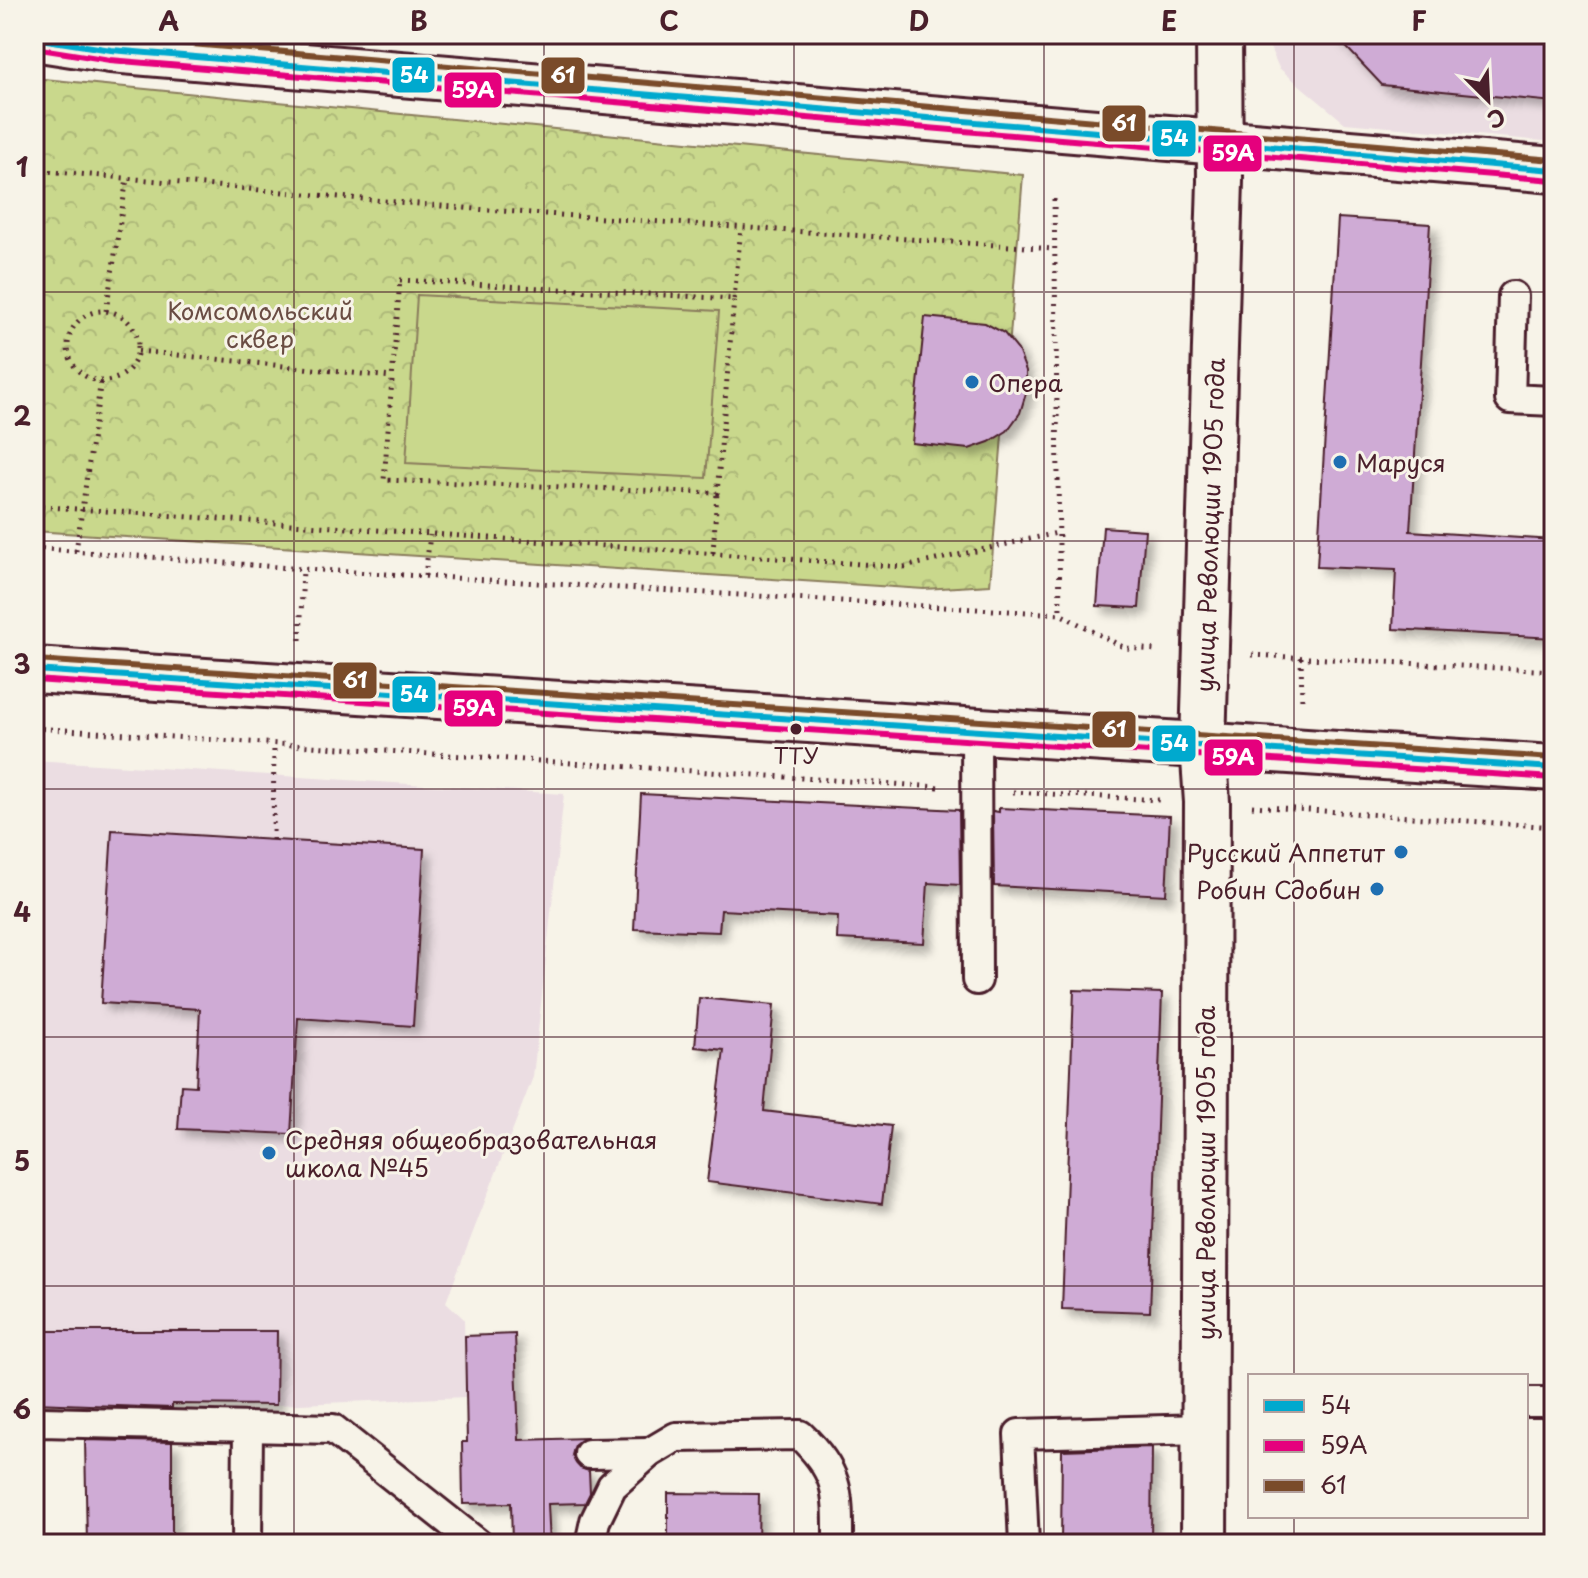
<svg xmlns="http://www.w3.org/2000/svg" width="1588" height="1578" viewBox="0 0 1588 1578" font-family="'Playpen Sans',sans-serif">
<defs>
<pattern id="forest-crowns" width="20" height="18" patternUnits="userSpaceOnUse" patternTransform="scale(2)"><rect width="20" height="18" fill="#c9d88c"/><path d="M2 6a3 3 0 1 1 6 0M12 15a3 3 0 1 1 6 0" fill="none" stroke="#aeb979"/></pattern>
<filter id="shadow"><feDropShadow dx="7" dy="7" stdDeviation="4" flood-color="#0004"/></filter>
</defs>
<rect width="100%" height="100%" fill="#f7f3e8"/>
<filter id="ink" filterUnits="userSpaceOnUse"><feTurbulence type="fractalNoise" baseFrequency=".0125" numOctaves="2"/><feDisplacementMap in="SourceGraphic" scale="16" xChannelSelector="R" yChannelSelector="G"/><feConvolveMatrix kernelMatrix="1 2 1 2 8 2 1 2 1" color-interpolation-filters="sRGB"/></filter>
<g filter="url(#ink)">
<g fill="#ebdde2">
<path d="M1264 34H1554V142L1345 123 1279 68Z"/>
<path d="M34 760 564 794 533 1077 446 1302 464 1319 466 1397 276 1405 34 1403Z"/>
</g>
<path fill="url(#forest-crowns)" stroke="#8a7c5c" stroke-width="2" d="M34 78 1023 175 990 585 924 589 34 531Z"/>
<path fill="#c9d88c" stroke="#8a7c5c" stroke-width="2" d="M417 295 719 311 706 478 406 463Z"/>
<g fill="#cfabd5" stroke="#4a1f2b" stroke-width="2" filter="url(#shadow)">
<path d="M1334 34H1554V102L1382 85Z"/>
<path d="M1338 218 1430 224 1410 531 1554 540V638L1393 629 1396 570 1317 567Z"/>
<path d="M925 317 985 323 1004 333 1018 350 1026 371V393L1020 413 1007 431 989 442 969 449 912 443Z"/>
<path d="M1103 527 1145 530 1139 608 1097 606Z"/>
<path d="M641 794 959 810 960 885 928 883 924 943 837 939 838 916 721 910 719 932 634 929Z"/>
<path d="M999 808 1170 816 1166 895 994 886 993 811 999 812Z"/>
<path d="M112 830 424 849 413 1026 298 1018 291 1134 178 1129 181 1085 196 1086 200 1009 101 1003Z"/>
<path d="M1074 990 1162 993 1150 1312 1062 1309Z"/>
<path d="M699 998 774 1005 764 1111 891 1126 882 1204 707 1182 724 1050 695 1047Z"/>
<path d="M34 1331H277L276 1405 172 1404V1408L34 1403Z"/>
<path d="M515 1334 519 1440 587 1438 575 1445 572 1455 580 1468 589 1471 590 1493 585 1503 548 1504 550 1544H512L511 1503 463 1504 462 1442H467L465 1336Z"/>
<path d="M85 1440 172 1442V1544H87Z"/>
<path d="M1152 1447 1151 1544H1061L1062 1450Z"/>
<path d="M668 1493 759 1494 758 1544H668Z"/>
</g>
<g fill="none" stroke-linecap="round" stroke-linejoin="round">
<g stroke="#4a1f2b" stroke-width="34">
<g id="service">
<path d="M1513 296 1510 399 1554 401"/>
<path d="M976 731 977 980"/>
<path d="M1526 1402H1554"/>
<path d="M34 1426 41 1422 333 1429 478 1544"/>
<path d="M589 1454 649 1453"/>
<path d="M247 1544 248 1428"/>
<path d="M590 1544 595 1521 612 1486 649 1453 676 1437 800 1435C840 1473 838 1492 838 1544"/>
<path d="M1024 1544 1019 1434 1203 1429"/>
</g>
</g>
<g stroke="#4a1f2b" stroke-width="50">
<path id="tertiary" d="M1204 1544 1207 802 1203 745 1220 181 1219 34"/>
</g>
<g stroke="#4a1f2b" stroke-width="50">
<g id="secondary">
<path d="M34 38 111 50 1554 170"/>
<path d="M34 670 1554 768"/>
</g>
</g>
<g stroke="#4a1f2b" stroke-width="5" stroke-dasharray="2 6" stroke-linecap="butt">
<path d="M34 170 487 210 1054 249"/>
<path d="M1054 199 1060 614"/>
<path d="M400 280 734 299 717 493 384 480Z"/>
<path d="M734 299 741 228"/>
<path d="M106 311 127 178"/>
<circle cx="103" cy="346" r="35"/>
<path d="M138 351 391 377"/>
<path d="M34 506 904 567 1057 533"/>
<path d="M34 548 303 569 1060 614 1125 648 1158 650"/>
<path d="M76 551 101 380"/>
<path d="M713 553 717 493"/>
<path d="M425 576 430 535"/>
<path d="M300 640 303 569"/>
<path d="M1252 655 1554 671"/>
<path d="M1301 657 1302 704"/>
<path d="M34 728 939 787"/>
<path d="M1013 792 1159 800"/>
<path d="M1252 806 1554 827"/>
<path d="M273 840 274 744"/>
</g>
<use href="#service" stroke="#f7f3e8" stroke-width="28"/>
<use href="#tertiary" stroke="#f7f3e8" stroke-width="44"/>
<use href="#secondary" stroke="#f7f3e8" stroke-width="44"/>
<g stroke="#f7f3e8" stroke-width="12">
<g id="bus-1">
<path d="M34 38 111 50 1554 170"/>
<path d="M34 670 1554 768"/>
</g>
</g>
<g stroke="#f7f3e8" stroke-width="12">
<g id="bus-2">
<path d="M34 48 110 60 1553 180"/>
<path d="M34 680 1553 778"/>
</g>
</g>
<g stroke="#f7f3e8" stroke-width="12">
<g id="bus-3">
<path d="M73 34 1554 160"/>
<path d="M35 660 1554 758"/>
</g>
</g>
<use href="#bus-1" stroke="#00a9ce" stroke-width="6"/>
<use href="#bus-2" stroke="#e5007d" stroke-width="6"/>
<use href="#bus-3" stroke="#7a4b2a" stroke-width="6"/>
</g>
</g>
<path fill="none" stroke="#4a1f2b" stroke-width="2" stroke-opacity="0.55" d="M294 34V1544M544 34V1544M794 34V1544M1044 34V1544M1294 34V1376M34 292H1554M34 541H1554M34 789H1554M34 1037H1554M34 1286H1554M1294 1516V1544"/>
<g fill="#1f6fb2" stroke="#f7f3e8" stroke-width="3">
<circle cx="972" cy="382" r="8"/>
<circle cx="1340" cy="462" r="8"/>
<circle cx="1401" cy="852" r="8"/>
<circle cx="1377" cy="889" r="8"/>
<circle cx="269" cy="1153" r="8"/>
</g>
<circle fill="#4a1f2b" stroke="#f7f3e8" stroke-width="3" cx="796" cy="729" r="7"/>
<g text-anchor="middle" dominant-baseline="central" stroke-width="6" stroke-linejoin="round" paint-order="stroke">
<g font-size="22" fill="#4a1f2b" stroke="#f7f3e8">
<text x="796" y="754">ТТУ</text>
</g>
<g font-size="24" fill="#6a4d43" stroke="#f7f3e8">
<text x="260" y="310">Комсомольский<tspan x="260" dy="28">сквер</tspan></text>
</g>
<g font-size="24" fill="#4a1f2b" stroke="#f7f3e8" text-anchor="start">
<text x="988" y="382">Опера</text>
<text x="1356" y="462">Маруся</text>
<text x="1385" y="852" text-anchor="end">Русский Аппетит</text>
<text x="1361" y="889" text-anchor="end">Робин Сдобин</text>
<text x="285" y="1139">Средняя общеобразовательная<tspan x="285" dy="28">школа №45</tspan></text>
</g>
<g font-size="24" fill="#4a1f2b" stroke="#f7f3e8">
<text transform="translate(1209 525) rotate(-88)">улица Революции 1905 года</text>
<text transform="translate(1205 1173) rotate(-90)">улица Революции 1905 года</text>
</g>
</g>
<g stroke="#f7f3e8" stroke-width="3">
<rect x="391" y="56" width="45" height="38" rx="8" fill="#00a9ce"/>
<rect x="540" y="56" width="46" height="39" rx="8" fill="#7a4b2a"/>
<rect x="443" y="71" width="60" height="38" rx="8" fill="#e5007d"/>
<rect x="1101" y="104" width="46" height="39" rx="8" fill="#7a4b2a"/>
<rect x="1151" y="119" width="46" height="39" rx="8" fill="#00a9ce"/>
<rect x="1202" y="134" width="61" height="39" rx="8" fill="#e5007d"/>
<rect x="332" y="661" width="46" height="39" rx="8" fill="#7a4b2a"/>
<rect x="391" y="675" width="46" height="39" rx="8" fill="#00a9ce"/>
<rect x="443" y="689" width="61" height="39" rx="8" fill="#e5007d"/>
<rect x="1091" y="710" width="46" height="39" rx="8" fill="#7a4b2a"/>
<rect x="1151" y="724" width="46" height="39" rx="8" fill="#00a9ce"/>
<rect x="1203" y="738" width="61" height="39" rx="8" fill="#e5007d"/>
</g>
<g font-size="22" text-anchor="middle" font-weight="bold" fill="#fff">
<text x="414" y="83">54</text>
<text x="563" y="83">61</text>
<text x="473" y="98">59А</text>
<text x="1124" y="131">61</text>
<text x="1174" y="146">54</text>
<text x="1233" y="161">59А</text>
<text x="355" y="688">61</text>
<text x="414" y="702">54</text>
<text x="474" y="716">59А</text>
<text x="1114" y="737">61</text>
<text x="1174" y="751">54</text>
<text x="1233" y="765">59А</text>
</g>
<rect width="1588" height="1578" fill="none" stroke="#f7f3e8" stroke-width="88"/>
<rect x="1248" y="1374" width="280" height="144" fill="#f7f3e8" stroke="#b29e9c" stroke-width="2"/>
<rect x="1264" y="1400" width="40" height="12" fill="#00a9ce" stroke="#b29e9c" stroke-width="2"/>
<text x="1320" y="1414" font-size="24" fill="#4a1f2b">54</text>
<rect x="1264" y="1440" width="40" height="12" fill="#e5007d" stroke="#b29e9c" stroke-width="2"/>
<text x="1320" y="1454" font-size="24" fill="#4a1f2b">59А</text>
<rect x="1264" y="1480" width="40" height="12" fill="#7a4b2a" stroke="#b29e9c" stroke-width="2"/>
<text x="1320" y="1494" font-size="24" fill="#4a1f2b">61</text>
<g transform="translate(1488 100) rotate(156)" stroke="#f7f3e8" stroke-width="6" paint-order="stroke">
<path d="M0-6L14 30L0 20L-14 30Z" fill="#4a1f2b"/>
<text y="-12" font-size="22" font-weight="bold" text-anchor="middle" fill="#4a1f2b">С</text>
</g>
<rect x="44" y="44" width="1500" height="1490" fill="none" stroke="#4a1f2b" stroke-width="3"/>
<g font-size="26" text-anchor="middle" font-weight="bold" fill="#4a1f2b">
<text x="169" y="31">A</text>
<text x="419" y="31">B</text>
<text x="669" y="31">C</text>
<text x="919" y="31">D</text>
<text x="1169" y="31">E</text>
<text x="1419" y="31">F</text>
<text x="22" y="177">1</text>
<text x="22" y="426">2</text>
<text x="22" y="674">3</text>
<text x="22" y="922">4</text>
<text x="22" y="1171">5</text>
<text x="22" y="1419">6</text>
</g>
</svg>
